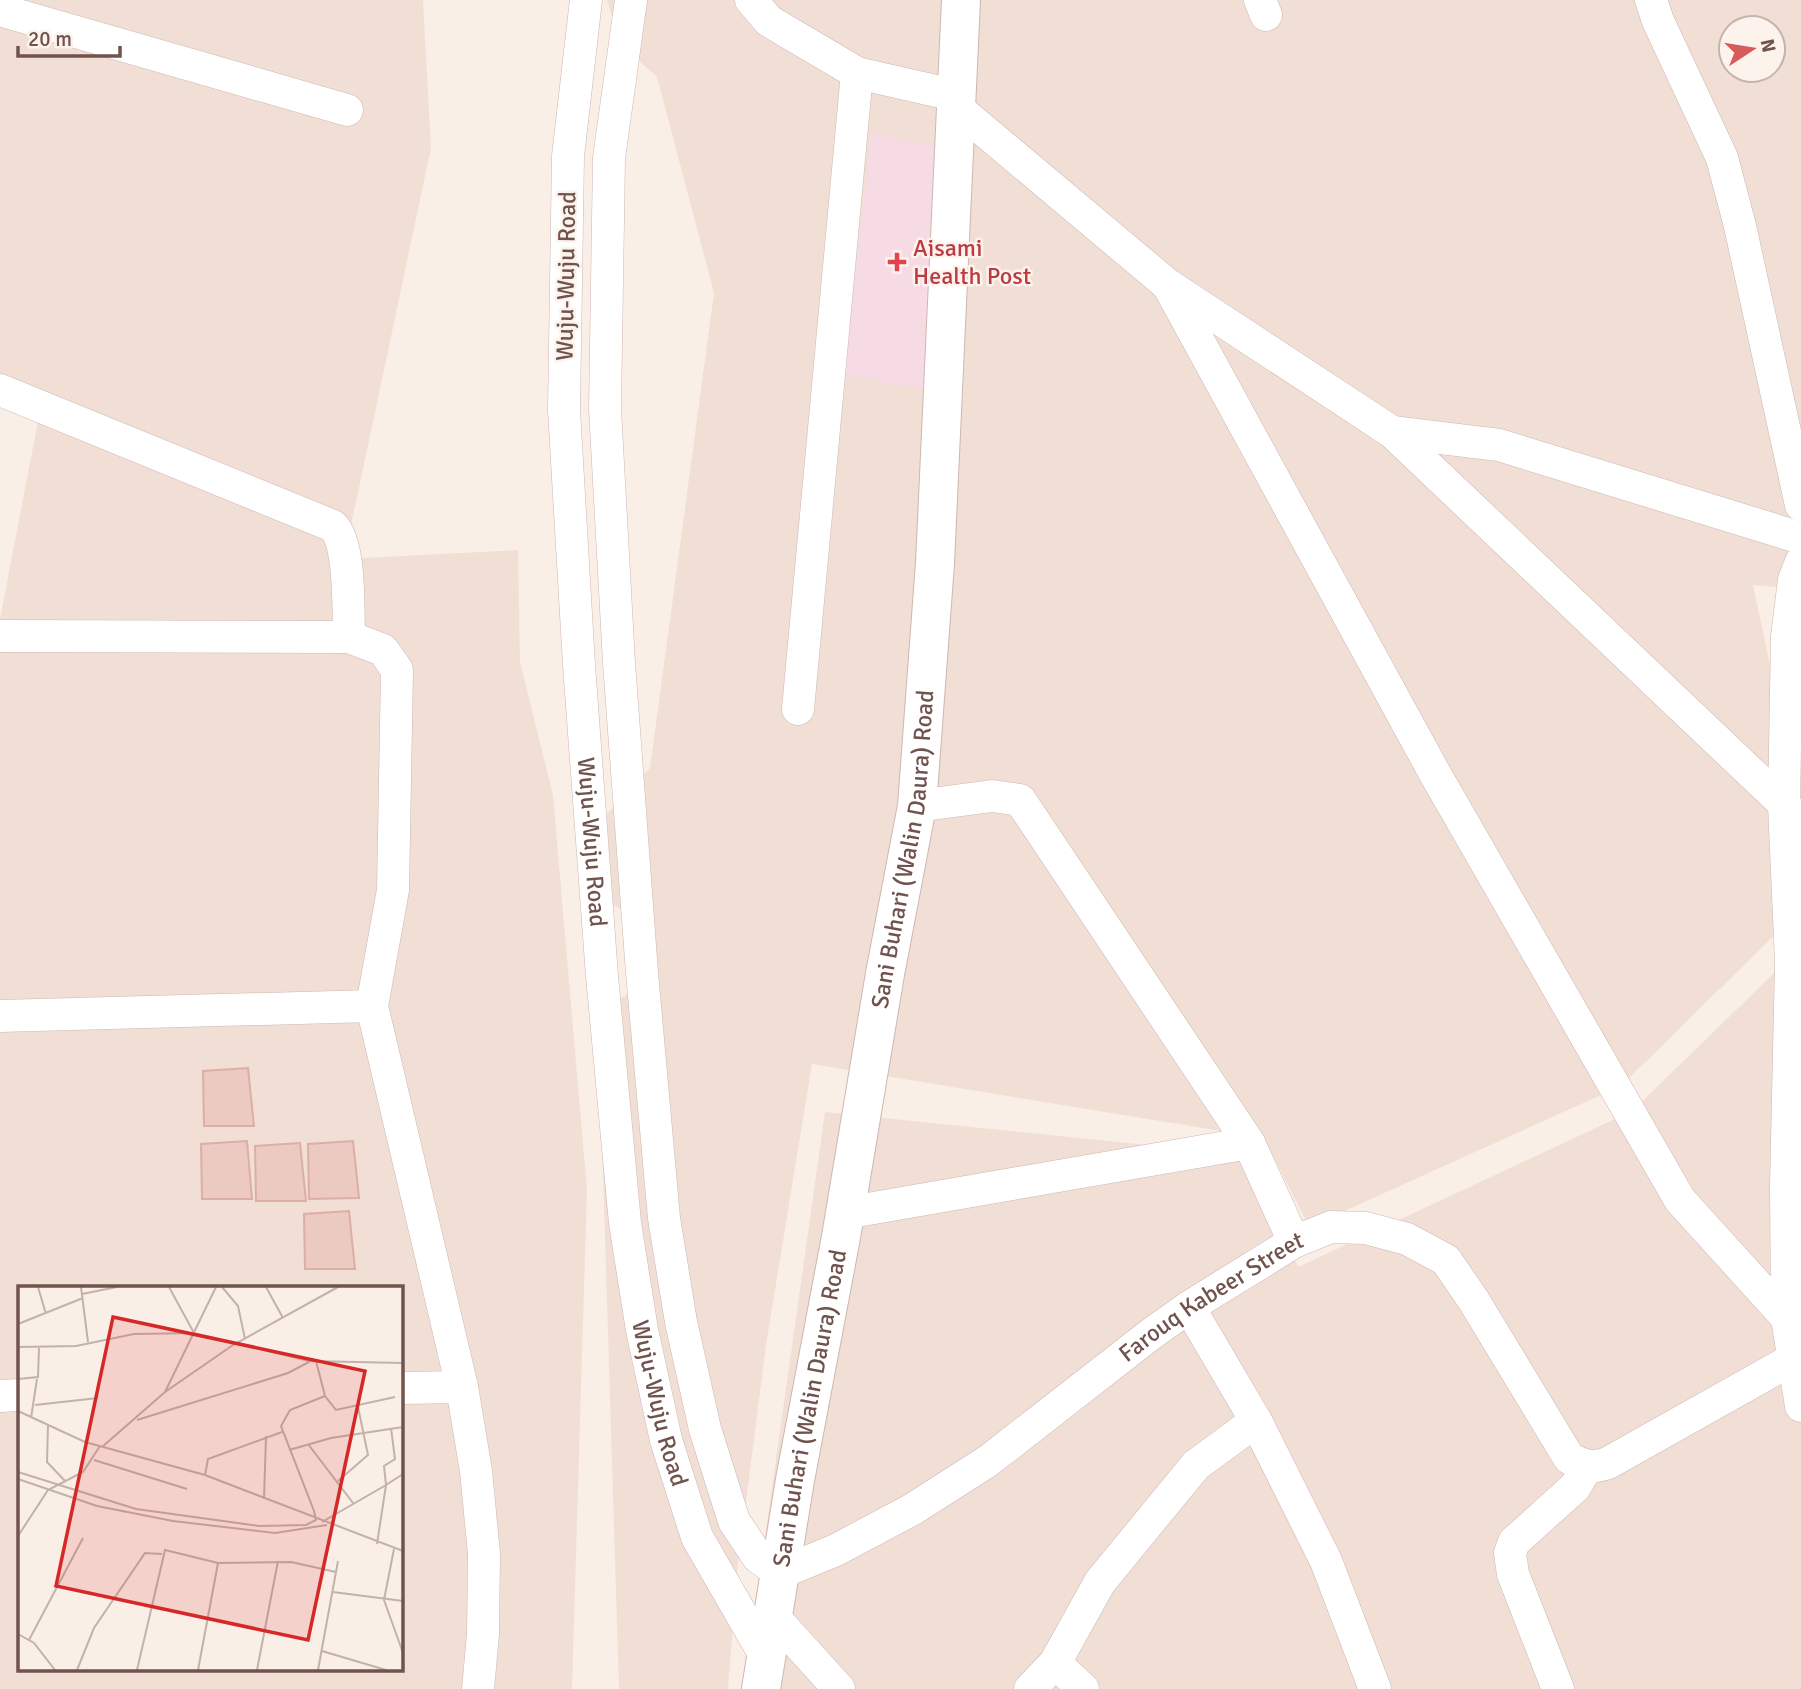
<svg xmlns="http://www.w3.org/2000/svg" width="1801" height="1689" viewBox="0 0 1801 1689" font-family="Signika,sans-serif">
<rect width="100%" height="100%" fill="#faefe7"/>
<g fill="#f1dfd6" fill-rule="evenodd">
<path d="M0 0H423L431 148 344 559 518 550 520 662 553 795 587 1190 572 1689H0V619L42 400 0 382ZM19 1288H401V1670H19Z"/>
<path d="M607 0H1801V589L1753 585 1801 810 1794 916 1621 1086 1309 1227 1264 1138 812 1064 766 1345 737 1573 728 1689H619L598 1011 634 991 637 917 601 899 603 838 607 814 650 768 714 293 657 77 620 44ZM1731 28H1773V70H1731Z"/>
<path d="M1801 947V1689H757L759 1580 825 1112 1245 1155 1298 1267 1632 1111Z"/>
</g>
<path fill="#f7dbe4" d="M872 133 945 149 931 391 843 374Z"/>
<g fill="#eccac2" stroke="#ddaea4" stroke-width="2">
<path d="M248 1068 254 1126H204L203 1071Z"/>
<path d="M247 1141 252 1199H202L201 1144Z"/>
<path d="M353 1141 359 1198 309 1199 308 1144Z"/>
<path d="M300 1143 306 1201H256L255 1146Z"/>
<path d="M349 1211 355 1269H305L304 1214Z"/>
</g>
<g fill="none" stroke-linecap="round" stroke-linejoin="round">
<g stroke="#cdb7b1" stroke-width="33">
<g id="street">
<path id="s1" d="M586 0 568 156 564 410 579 665 602 976 625 1223 642 1330 666 1440 697 1537 766 1657"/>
<path id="s2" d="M631 0 609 158 605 409 619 663 642 973 664 1218 681 1322 705 1429 734 1521 758 1557 780 1573 836 1550 913 1509 988 1461 1151 1334 1189 1307 1294 1242 1331 1227 1366 1228 1407 1239 1446 1260 1474 1301 1569 1458C1585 1466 1592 1469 1608 1463L1793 1359"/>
<path d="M751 0 769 21 857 73 958 96"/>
<path d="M1260 0 1266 15"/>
<path d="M1651 0 1658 21 1722 158 1740 226 1801 505"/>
<path d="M0 10 347 110"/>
<path d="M956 107 1168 285 1392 432 1784 804 1801 825"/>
<path d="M1168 285 1434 772 1680 1200 1787 1318"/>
<path d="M0 390 333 526C351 544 348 610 349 637"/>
<path d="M1392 432 1499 445 1801 538"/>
<path d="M1801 562 1794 580 1787 637 1784 804 1791 963 1786 1186 1787 1318 1801 1406"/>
<path d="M0 636 349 637 383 650 397 670 393 890 372 1006 462 1387 476 1471 484 1554 483 1634 478 1689"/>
<path d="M798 709 857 73"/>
<path d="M917 806 992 796 1020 800 1249 1143 1294 1242"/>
<path d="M0 1016 372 1006"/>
<path d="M845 1213 1249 1143"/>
<path d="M1189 1307 1256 1421 1326 1561 1375 1689"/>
<path d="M401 1388 462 1387"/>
<path d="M0 1396 19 1395"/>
<path d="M773 1616 839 1689"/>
<path d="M1055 1663 1083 1689"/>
<path d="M1030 1689 1055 1663 1100 1582 1196 1465 1256 1421"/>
<path d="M1558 1689 1513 1574 1510 1553 1514 1542 1575 1487 1587 1467"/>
</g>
</g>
<g stroke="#cfb6af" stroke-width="40">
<g id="secondary">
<path id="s3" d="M761 1689 795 1480 841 1237 885 974 917 806 935 563 961 0"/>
</g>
</g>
<use href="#street" stroke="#fff" stroke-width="32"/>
<use href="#secondary" stroke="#fff" stroke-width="38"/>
</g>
<path fill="#e0444e" stroke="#fdf3ed" stroke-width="2.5" d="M893.5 251.5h7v7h7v7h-7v7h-7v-7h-7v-7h7z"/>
<g text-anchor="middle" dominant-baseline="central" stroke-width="5" stroke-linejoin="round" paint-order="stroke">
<g font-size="24" fill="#be3a42" stroke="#fdf3ed" text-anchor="start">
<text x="913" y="248">Aisami<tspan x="913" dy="28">Health Post</tspan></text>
</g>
<g font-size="24" fill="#71534e" stroke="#fdf3ed">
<text transform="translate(566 276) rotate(-89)">Wuju-Wuju Road</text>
<text stroke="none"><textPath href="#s1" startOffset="844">Wuju-Wuju Road</textPath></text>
<text stroke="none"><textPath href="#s3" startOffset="852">Sani Buhari (Walin Daura) Road</textPath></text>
<text stroke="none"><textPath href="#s2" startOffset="2118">Farouq Kabeer Street</textPath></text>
<text stroke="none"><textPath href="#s1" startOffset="1410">Wuju-Wuju Road</textPath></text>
<text stroke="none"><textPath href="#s3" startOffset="285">Sani Buhari (Walin Daura) Road</textPath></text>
</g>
</g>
<g transform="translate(18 1286)">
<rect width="385" height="385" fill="#faefe7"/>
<path fill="none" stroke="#c3b1aa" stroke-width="2" d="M20 1 28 28M63 1 70 56M151 1 176 47M204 1 220 20 227 53M248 1 265 32M64 8 99 1M0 38 65 12M0 61 58 60 116 48 176 47 291 75 385 77M298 75 307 110 318 124 377 111M0 93 20 91 21 62M147 106 198 1M17 119 80 112M0 125 67 156 187 189 385 265M13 132 19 93M119 134 270 87 291 76M30 139 29 176 48 196M290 158 335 217M84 161 147 106 215 59 320 1M271 164 313 152 385 141M76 174 169 203M0 186 118 223 241 240 288 239 298 234 296 225 263 140 272 124 307 110M187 189 190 173 264 146M0 193 79 220 155 235 257 247 309 239M320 195 350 169 340 121M246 213 248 150M304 236 368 199 366 180 377 173 373 142M0 250 30 204 65 186 82 160M359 258 368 199 385 188M376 263 366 314 385 367M315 306 385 315M0 348 16 357 37 384M11 354 65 252M304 365 368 384M59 384 76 342 127 267 144 268M119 384 147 264 200 277 273 276 318 286M180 384 200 277M239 384 260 275M300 384 320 275"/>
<path fill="#d62828" fill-opacity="0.15" stroke="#d62828" stroke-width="3.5" d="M95 31 347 85 290 354 38 300Z"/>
<rect width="385" height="385" fill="none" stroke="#71534e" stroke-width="3.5"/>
</g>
<g transform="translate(1752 49) rotate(78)"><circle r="33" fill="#fdf3ed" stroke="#c5b3ad" stroke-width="2"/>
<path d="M0-5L12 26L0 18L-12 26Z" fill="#d65b5a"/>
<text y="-10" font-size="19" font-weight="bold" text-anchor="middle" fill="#71534e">N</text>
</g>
<path d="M18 46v10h102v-10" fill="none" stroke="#71534e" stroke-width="3.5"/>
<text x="28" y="46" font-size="21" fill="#71534e" stroke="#fdf3ed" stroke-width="5" paint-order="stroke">20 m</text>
</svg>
